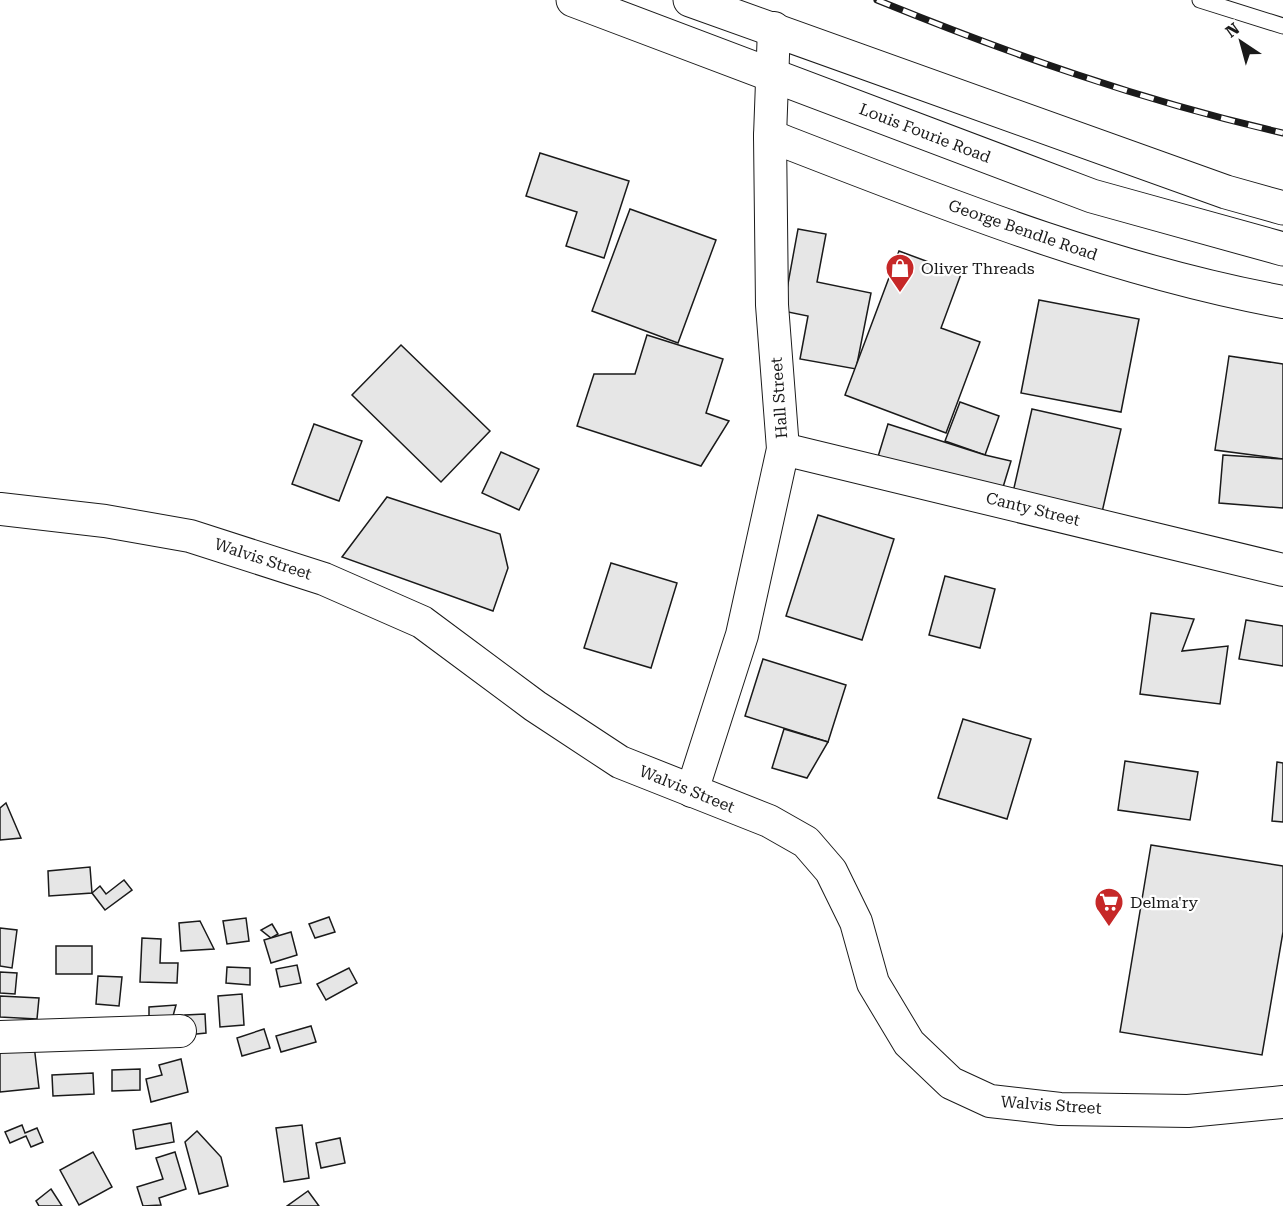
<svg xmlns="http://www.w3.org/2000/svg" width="1283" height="1206" viewBox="0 0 1283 1206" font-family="'Roboto Serif',serif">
<rect width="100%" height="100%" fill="#fff"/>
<g fill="#e6e6e6" stroke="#1a1a1a" stroke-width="1.5">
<path d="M540 153 629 181 604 258 566 246 577 212 526 196Z"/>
<path d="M630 209 716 240 678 343 592 311Z"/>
<path d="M798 229 826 234 817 282 871 293 856 369 800 359 808 316 783 311Z"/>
<path d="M899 251 961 274 941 328 980 342 946 433 845 395Z"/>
<path d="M1039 300 1139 319 1121 412 1021 393Z"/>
<path d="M647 335 723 359 706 413 729 421 701 466 577 426 594 374H635Z"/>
<path d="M401 345 490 431 441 482 352 395Z"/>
<path d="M1229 356 1283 364V459L1215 450Z"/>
<path d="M960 402 999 416 985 455 945 441Z"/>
<path d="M1032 409 1121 429 1100 521 1011 501Z"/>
<path d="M314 424 362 441 339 501 292 484Z"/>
<path d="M888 424 985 455 1011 461 1000 497 877 460Z"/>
<path d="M501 452 539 469 519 510 482 493Z"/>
<path d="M1223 455 1283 459V508L1219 503Z"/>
<path d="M387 497 500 534 508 568 493 611 342 557Z"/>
<path d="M818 515 894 539 862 640 786 616Z"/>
<path d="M611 563 677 583 651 668 584 648Z"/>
<path d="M945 576 995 589 980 648 929 635Z"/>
<path d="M1151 613 1194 619 1182 651 1228 646 1220 704 1140 694Z"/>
<path d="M1246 620 1283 626V666L1239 659Z"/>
<path d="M763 659 846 685 828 742 745 716Z"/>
<path d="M963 719 1031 739 1007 819 938 798Z"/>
<path d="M784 729 828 742 807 778 772 768Z"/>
<path d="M1125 761 1198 772 1190 820 1118 810Z"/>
<path d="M1277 762 1283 763V822L1272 821Z"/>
<path d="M6 803 21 838 0 840V808Z"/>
<path d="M1151 845 1283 866V932L1262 1055 1120 1032Z"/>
<path d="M90 867 92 893 49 896 48 871Z"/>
<path d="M124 880 132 890 105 910 92 893 100 886 106 894Z"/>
<path d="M329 917 335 932 315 938 309 924Z"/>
<path d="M246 918 249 941 227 944 223 921Z"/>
<path d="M200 921 214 949 181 951 179 923Z"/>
<path d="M272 924 278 934 271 938 261 930Z"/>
<path d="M0 928 17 930 12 968 0 966Z"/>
<path d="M291 932 297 955 271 963 264 940Z"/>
<path d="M142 938 161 939 160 963H178L177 983 140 982Z"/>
<rect x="56" y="946" width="36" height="28"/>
<path d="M297 965 301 983 280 987 276 969Z"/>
<path d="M227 967 250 968V985L226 983Z"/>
<path d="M349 968 357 983 326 1000 317 984Z"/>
<path d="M0 972 17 973 15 994 0 993Z"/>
<path d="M98 976 122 977 119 1006 96 1004Z"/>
<path d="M242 994 244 1025 220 1027 218 996Z"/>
<path d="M0 996 39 998 37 1019 0 1017Z"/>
<path d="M176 1005 170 1027 149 1028V1007Z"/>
<path d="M205 1014 206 1033 187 1035 185 1015Z"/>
<path d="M311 1026 316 1042 281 1052 276 1036Z"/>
<path d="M264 1029 270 1048 242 1056 237 1038Z"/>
<path d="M34 1045 39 1088 0 1092V1049Z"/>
<path d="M181 1059 188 1092 151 1102 146 1079 162 1075 159 1065Z"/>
<path d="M140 1069V1090L112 1091V1070Z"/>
<path d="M93 1073 94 1094 53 1096 52 1075Z"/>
<path d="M171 1123 174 1142 136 1149 133 1130Z"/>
<path d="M22 1125 25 1133 37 1128 43 1142 31 1147 26 1136 10 1143 5 1132Z"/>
<path d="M302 1125 309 1178 284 1182 276 1128Z"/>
<path d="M197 1131 221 1157 228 1186 199 1194 185 1142Z"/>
<path d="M340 1138 345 1163 321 1168 316 1143Z"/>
<path d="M93 1152 112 1187 79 1205 60 1170Z"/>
<path d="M175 1152 186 1189 159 1198 161 1205 143 1206 137 1187 163 1179 156 1158Z"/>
<path d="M51 1189 62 1206H39L36 1201Z"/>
<path d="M308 1191 319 1206H287Z"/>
</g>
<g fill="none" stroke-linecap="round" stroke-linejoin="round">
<g stroke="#1a1a1a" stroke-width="17">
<path id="lane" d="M1200 0 1283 26"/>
</g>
<g stroke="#1a1a1a" stroke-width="34">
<g id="street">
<path d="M770 136C938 201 1105 269 1283 302"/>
<path d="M783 449 1283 570"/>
<path d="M0 509 105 521 190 536 324 579 422 622 535 706 620 762 769 821 806 842 831 871 856 922 873 983 909 1043 951 1083 990 1101 1060 1109 1188 1111 1283 1102"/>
<path d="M692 791 742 635 783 449 772 305 770 136 774 28"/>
<path d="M0 1037 180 1031"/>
</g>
</g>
<g stroke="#1a1a1a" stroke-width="35">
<g id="secondary">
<path d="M573 0 1092 196 1283 249"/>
<path d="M690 0 1226 192 1283 208"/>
</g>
</g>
<use href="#lane" stroke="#fff" stroke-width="15"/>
<use href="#street" stroke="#fff" stroke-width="32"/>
<use href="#secondary" stroke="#fff" stroke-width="33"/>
<g stroke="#1a1a1a" stroke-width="7">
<path id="rail" d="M877 0C1010 54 1143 101 1283 133"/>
</g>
<use href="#rail" stroke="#fff" stroke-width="4.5" stroke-dasharray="14" stroke-linecap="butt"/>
</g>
<defs>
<g id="shop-pin" transform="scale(1.5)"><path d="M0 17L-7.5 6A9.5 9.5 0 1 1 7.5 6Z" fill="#c62828" stroke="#fff"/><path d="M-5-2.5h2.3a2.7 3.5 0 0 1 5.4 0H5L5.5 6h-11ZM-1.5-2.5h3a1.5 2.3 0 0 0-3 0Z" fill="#fff"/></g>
<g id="supermarket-pin" transform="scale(1.5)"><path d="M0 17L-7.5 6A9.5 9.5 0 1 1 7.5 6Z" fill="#c62828" stroke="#fff"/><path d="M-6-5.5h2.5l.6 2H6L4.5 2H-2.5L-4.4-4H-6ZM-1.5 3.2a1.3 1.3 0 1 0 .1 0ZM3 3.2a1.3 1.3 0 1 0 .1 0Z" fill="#fff"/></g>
</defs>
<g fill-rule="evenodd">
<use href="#shop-pin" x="900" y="268"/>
<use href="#supermarket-pin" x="1109" y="902"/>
</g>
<g text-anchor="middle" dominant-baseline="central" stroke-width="4.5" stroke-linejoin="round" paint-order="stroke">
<g font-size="16" fill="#1a1a1a" stroke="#fff">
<text transform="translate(925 133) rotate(21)">Louis Fourie Road</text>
<text transform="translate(1023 230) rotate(19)">George Bendle Road</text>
<text transform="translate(779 398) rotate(-94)">Hall Street</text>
<text transform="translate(1033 509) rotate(14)">Canty Street</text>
<text transform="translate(263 559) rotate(18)">Walvis Street</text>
<text transform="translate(687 789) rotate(22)">Walvis Street</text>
<text transform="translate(1051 1105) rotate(4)">Walvis Street</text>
</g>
<g font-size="16" fill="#1a1a1a" stroke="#fff" text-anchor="start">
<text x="921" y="268">Oliver Threads</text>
<text x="1130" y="902">Delma'ry</text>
</g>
</g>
<g transform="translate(1241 42) rotate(324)" stroke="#ffffff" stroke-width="4.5" paint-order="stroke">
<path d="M0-4.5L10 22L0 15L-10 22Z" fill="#1a1a1a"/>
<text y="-9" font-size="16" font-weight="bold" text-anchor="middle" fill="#1a1a1a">N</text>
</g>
</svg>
